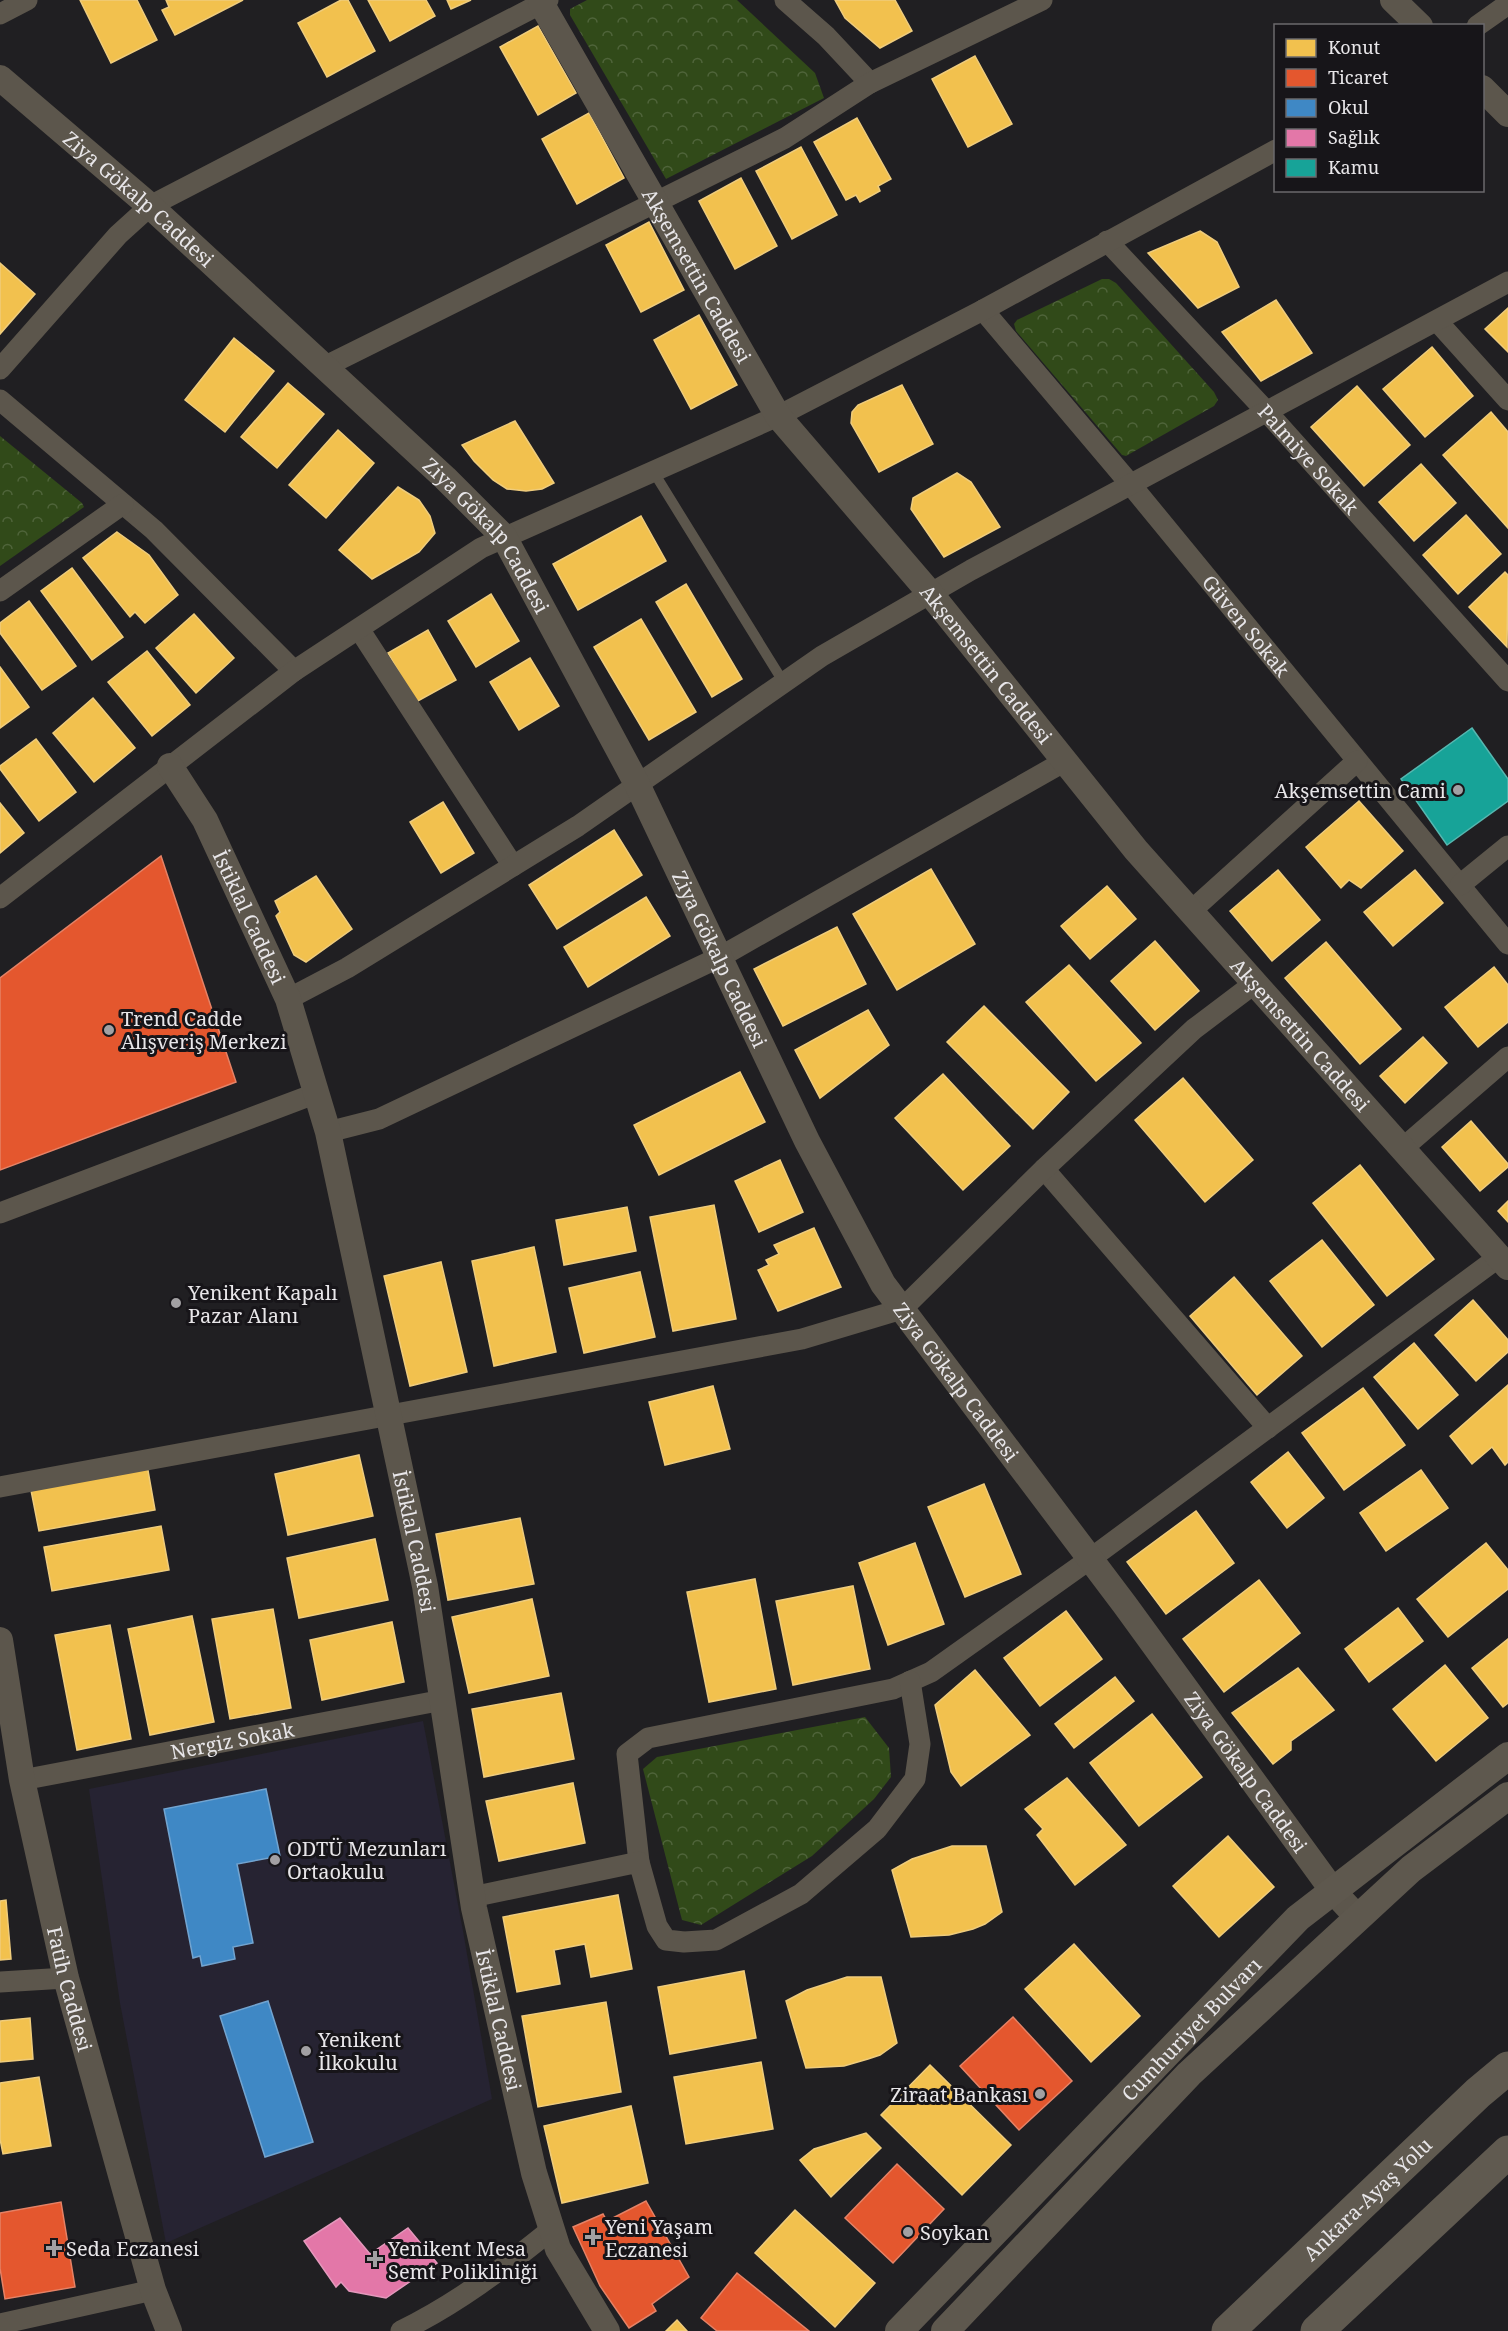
<svg xmlns="http://www.w3.org/2000/svg" width="1508" height="2331" viewBox="0 0 1508 2331" font-family="'Noto Serif',serif">
<defs>
<pattern id="park-crowns" width="20" height="18" patternUnits="userSpaceOnUse" patternTransform="scale(1.5)"><rect width="20" height="18" fill="#314a19"/><path d="M2 6a3 3 0 1 1 6 0M12 15a3 3 0 1 1 6 0" fill="none" stroke="#4f643a"/></pattern>
</defs>
<rect width="100%" height="100%" fill="#201f22"/>
<path fill="#262332" d="M423 1721 463 1931 492 2099 166 2243 120 2003 89 1789Z"/>
<g fill="url(#park-crowns)">
<path d="M587 0H737L815 73 824 98 666 179 570 15V9Z"/>
<path d="M1102 279H1109L1116 283 1214 392 1218 400 1214 406 1126 456 1122 455 1016 331 1014 324 1017 320Z"/>
<path d="M0 436 82 503 84 507 0 566Z"/>
<path d="M865 1717 889 1748 891 1777 874 1799 812 1856 701 1925 682 1920 643 1769 657 1757Z"/>
</g>
<g fill="#f2c14e" stroke="#efcc7c" stroke-width="1.5">
<path d="M80 0H137L157 40 111 63Z"/>
<path d="M166 0H243L175 35 162 10 169 7Z"/>
<path d="M341 0H348L375 51 327 77 298 23Z"/>
<path d="M368 0H426L435 16 390 41Z"/>
<path d="M447 0H471L451 9Z"/>
<path d="M835 0H895L912 31 880 48 845 18Z"/>
<path d="M538 26 576 93 538 115 500 47Z"/>
<path d="M975 56 1012 124 968 147 932 79Z"/>
<path d="M589 113 624 178 577 204 542 139Z"/>
<path d="M857 118 891 179 878 186 880 191 860 202 856 195 846 200 814 142Z"/>
<path d="M801 147 837 215 792 239 756 171Z"/>
<path d="M741 178 777 246 735 269 699 201Z"/>
<path d="M649 222 684 290 641 312 606 245Z"/>
<path d="M1200 231 1217 242 1239 287 1198 308 1148 253Z"/>
<path d="M0 263 35 294 0 334Z"/>
<path d="M1276 300 1312 353 1261 381 1222 332Z"/>
<path d="M1508 308V352L1485 329Z"/>
<path d="M699 315 737 385 691 409 654 340Z"/>
<path d="M234 338 274 371 225 432 185 400Z"/>
<path d="M1432 347 1473 396 1425 437 1383 389Z"/>
<path d="M288 383 324 414 277 468 241 437Z"/>
<path d="M902 385 933 444 879 472 851 423 852 412 858 405Z"/>
<path d="M1357 386 1410 445 1364 486 1311 427Z"/>
<path d="M1491 412 1508 432V528L1443 455Z"/>
<path d="M515 421 554 483 542 489 526 491 507 489 493 480 474 461 462 445Z"/>
<path d="M338 430 374 463 326 518 289 485Z"/>
<path d="M1421 464 1456 503 1414 541 1379 502Z"/>
<path d="M957 473 971 482 1000 527 944 557 911 509 913 498Z"/>
<path d="M398 487 419 500 430 516 435 533 419 552 372 579 339 550Z"/>
<path d="M1466 515 1501 554 1458 594 1423 555Z"/>
<path d="M641 516 666 561 578 610 553 564Z"/>
<path d="M117 532 149 555 178 595 145 623 135 612 130 617 83 558Z"/>
<path d="M72 568 123 637 92 660 41 591Z"/>
<path d="M1505 572 1508 575 1507 647 1469 607Z"/>
<path d="M686 584 742 679 712 697 656 602Z"/>
<path d="M491 594 519 641 476 667 448 621Z"/>
<path d="M29 601 76 666 42 690 0 633V623Z"/>
<path d="M194 614 234 658 196 693 156 648Z"/>
<path d="M641 619 696 712 649 740 594 647Z"/>
<path d="M428 630 456 680 416 702 388 653Z"/>
<path d="M147 651 190 705 152 736 108 682Z"/>
<path d="M530 658 559 706 519 730 490 682Z"/>
<path d="M0 667 29 707 0 728Z"/>
<path d="M93 698 135 748 94 782 53 733Z"/>
<path d="M36 739 76 792 39 821 0 769V766Z"/>
<path d="M1359 801 1403 851 1361 888 1349 880 1341 888 1306 847Z"/>
<path d="M443 802 474 853 441 873 410 822Z"/>
<path d="M0 803 24 833 0 853Z"/>
<path d="M614 830 642 875 557 929 529 885Z"/>
<path d="M931 869 975 944 897 990 853 914Z"/>
<path d="M1278 870 1320 920 1272 961 1230 911Z"/>
<path d="M1415 870 1443 903 1393 946 1364 912Z"/>
<path d="M316 876 352 929 306 962 294 955 276 916 280 912 275 901Z"/>
<path d="M1107 886 1136 919 1090 959 1061 926Z"/>
<path d="M646 897 670 936 588 987 564 947Z"/>
<path d="M837 927 866 984 783 1026 754 969Z"/>
<path d="M1155 941 1199 991 1155 1030 1111 981Z"/>
<path d="M1326 942 1401 1029 1360 1064 1285 978Z"/>
<path d="M1069 965 1141 1043 1096 1081 1026 1002Z"/>
<path d="M1494 967 1508 985V1022L1478 1047 1445 1007Z"/>
<path d="M984 1006 1069 1092 1033 1129 947 1042Z"/>
<path d="M868 1010 889 1045 820 1098 795 1050Z"/>
<path d="M1423 1037 1447 1063 1405 1103 1380 1076Z"/>
<path d="M740 1072 765 1122 659 1175 634 1125Z"/>
<path d="M943 1074 1010 1146 963 1190 895 1118Z"/>
<path d="M1183 1078 1253 1160 1205 1202 1135 1120Z"/>
<path d="M1471 1121 1508 1164V1167L1480 1191 1442 1147Z"/>
<path d="M780 1160 803 1212 759 1232 735 1181Z"/>
<path d="M1360 1165 1434 1259 1387 1296 1313 1203Z"/>
<path d="M1508 1201V1222L1498 1211Z"/>
<path d="M714 1205 736 1319 673 1331 650 1217Z"/>
<path d="M627 1207 636 1251 564 1265 556 1220Z"/>
<path d="M814 1228 841 1287 778 1311 758 1270 769 1265 766 1260 779 1254 774 1245Z"/>
<path d="M1322 1240 1374 1305 1322 1347 1270 1281Z"/>
<path d="M534 1247 556 1352 494 1366 472 1261Z"/>
<path d="M441 1262 467 1372 410 1386 384 1276Z"/>
<path d="M640 1272 655 1337 584 1353 569 1288Z"/>
<path d="M1234 1277 1302 1356 1257 1395 1190 1316Z"/>
<path d="M1473 1300 1508 1340V1352L1476 1381 1435 1335Z"/>
<path d="M1414 1343 1458 1395 1418 1429 1374 1377Z"/>
<path d="M1508 1385V1462L1505 1465 1492 1447 1472 1464 1450 1436Z"/>
<path d="M713 1386 730 1449 665 1465 649 1402Z"/>
<path d="M1363 1388 1405 1445 1344 1490 1302 1433Z"/>
<path d="M1288 1452 1324 1498 1287 1528 1251 1482Z"/>
<path d="M359 1455 373 1516 288 1535 275 1474Z"/>
<path d="M147 1465 155 1510 39 1531 30 1485Z"/>
<path d="M1421 1470 1448 1508 1386 1551 1360 1513Z"/>
<path d="M984 1484 1021 1574 965 1597 928 1507Z"/>
<path d="M1196 1511 1234 1563 1166 1614 1127 1562Z"/>
<path d="M520 1518 534 1584 448 1600 436 1534Z"/>
<path d="M161 1526 169 1570 52 1591 44 1547Z"/>
<path d="M375 1539 388 1600 299 1618 287 1558Z"/>
<path d="M915 1543 944 1624 888 1645 859 1563Z"/>
<path d="M1486 1543 1508 1570V1589L1448 1637 1417 1599Z"/>
<path d="M755 1579 776 1689 709 1702 687 1592Z"/>
<path d="M1259 1580 1300 1633 1224 1692 1183 1639Z"/>
<path d="M853 1586 870 1669 793 1685 776 1601Z"/>
<path d="M532 1599 549 1676 469 1693 452 1617Z"/>
<path d="M1398 1608 1423 1641 1369 1682 1345 1649Z"/>
<path d="M273 1609 291 1708 230 1719 212 1619Z"/>
<path d="M1066 1611 1102 1659 1040 1706 1004 1658Z"/>
<path d="M192 1616 214 1722 150 1735 128 1629Z"/>
<path d="M392 1622 404 1682 322 1700 310 1640Z"/>
<path d="M110 1625 131 1739 77 1750 55 1635Z"/>
<path d="M1508 1639V1703L1503 1707 1472 1668Z"/>
<path d="M1445 1665 1488 1718 1436 1761 1393 1709Z"/>
<path d="M1298 1668 1334 1710 1291 1741V1750L1273 1764 1232 1713Z"/>
<path d="M975 1670 1030 1735 961 1786 951 1772 935 1705Z"/>
<path d="M1115 1677 1134 1701 1074 1748 1055 1724Z"/>
<path d="M561 1693 574 1759 484 1777 472 1709Z"/>
<path d="M1152 1714 1202 1777 1139 1826 1090 1763Z"/>
<path d="M1067 1778 1126 1845 1075 1885 1037 1835 1043 1829 1025 1809Z"/>
<path d="M573 1783 585 1843 499 1861 486 1801Z"/>
<path d="M1228 1836 1274 1887 1219 1937 1173 1886Z"/>
<path d="M952 1846H986L1002 1912 985 1924 973 1929 949 1935 911 1937 892 1870 912 1859Z"/>
<path d="M618 1895 632 1969 591 1977 585 1944 554 1950 560 1984 517 1992 503 1917Z"/>
<path d="M6 1900 11 1959 0 1960V1901Z"/>
<path d="M1074 1944 1140 2016 1091 2062 1025 1989Z"/>
<path d="M744 1971 756 2038 670 2054 658 1987Z"/>
<path d="M847 1977H881L897 2043 880 2055 868 2059 844 2066 806 2068 786 2001 807 1990Z"/>
<path d="M606 2002 621 2092 538 2107 522 2016Z"/>
<path d="M30 2018 33 2059 0 2062V2021Z"/>
<path d="M761 2062 773 2129 686 2144 674 2077Z"/>
<path d="M930 2065 1011 2145 962 2195 881 2115Z"/>
<path d="M39 2077 51 2146 3 2154 0 2139V2083Z"/>
<path d="M631 2106 648 2183 562 2203 544 2126Z"/>
<path d="M866 2133 881 2148 831 2197 800 2160 814 2149Z"/>
<path d="M795 2210 875 2283 835 2327 755 2253Z"/>
<path d="M677 2320 687 2331H666Z"/>
</g>
<g fill="#e4572e" stroke="#e58266" stroke-width="1.5">
<path d="M161 856 236 1082 0 1170V978Z"/>
<path d="M1013 2017 1072 2081 1019 2130 960 2066Z"/>
<path d="M897 2164 944 2209 893 2263 845 2218Z"/>
<path d="M646 2201 689 2277 652 2304 656 2311 629 2328 600 2286 573 2227 603 2214 607 2221Z"/>
<path d="M61 2202 75 2287 5 2299 0 2268V2213Z"/>
<path d="M737 2273 809 2331H717L701 2318Z"/>
</g>
<g fill="#3f88c5" stroke="#72a4d0" stroke-width="1.5">
<path d="M266 1789 280 1856 237 1864 253 1943 233 1947 235 1959 202 1966 200 1956 193 1958 164 1809Z"/>
<path d="M268 2001 313 2142 265 2157 220 2016Z"/>
</g>
<path fill="#e377a8" stroke="#e498bc" stroke-width="1.5" d="M340 2218 370 2254 408 2228 437 2263 386 2298 349 2291 341 2282 336 2287 304 2241Z"/>
<path fill="#17a398" stroke="#56b7b0" stroke-width="1.5" d="M1472 728 1508 779V801L1447 845 1401 779Z"/>
<g fill="none" stroke-linecap="round" stroke-linejoin="round">
<path stroke="#5c564c" stroke-width="10" d="M653 471 784 683"/>
<g stroke="#5c564c" stroke-width="21">
<path d="M785 0 826 36 870 83"/>
<path d="M0 14 27 0"/>
<path d="M1477 26 1508 4"/>
<path id="s1" d="M1107 241 1267 412 1508 681"/>
<path id="s2" d="M983 310 1131 485 1508 944"/>
<path d="M1437 321 1508 400"/>
<path d="M324 367 785 138 870 83 1042 0"/>
<path d="M0 369 118 235 150 206 548 0"/>
<path d="M0 400 154 530 294 671"/>
<path d="M0 591 123 504"/>
<path d="M359 629 513 866"/>
<path d="M1460 885 1508 846"/>
<path d="M0 898 294 671 481 548 778 416 983 310 1276 150"/>
<path d="M1191 911 1357 761"/>
<path d="M288 999 347 968 578 826 822 656 971 570 1508 282"/>
<path d="M328 1132 379 1119 720 957 1065 761"/>
<path d="M1403 1148 1508 1057"/>
<path d="M1044 1169 1268 1428"/>
<path d="M0 1213 317 1093"/>
<path d="M0 1487 802 1339 902 1309 1044 1169 1194 1029 1255 983"/>
<path id="s3" d="M22 1780 443 1700"/>
<path d="M639 1862 627 1754 648 1738 893 1689 931 1672 1090 1559 1499 1257"/>
<path d="M472 1897 639 1862 657 1926 666 1940 684 1942 716 1940 801 1894 877 1829 915 1779 920 1744 910 1681"/>
<path d="M0 1982 66 1978"/>
<path d="M0 2324 153 2290"/>
<path d="M401 2331C456 2304 504 2268 552 2229"/>
</g>
<g stroke="#5c564c" stroke-width="26">
<path d="M1393 0 1420 26"/>
<path id="s4" d="M541 3 778 416 930 593 1136 850 1508 1267"/>
<path id="s5" d="M0 78 150 206 445 478 504 537 637 784 807 1141 883 1284 1125 1605 1333 1891 1358 1918"/>
<path d="M1482 88 1508 114"/>
<path id="s6" d="M170 766 205 820 288 999 328 1132 425 1586 474 1908 534 2173 558 2249 607 2331"/>
<path id="s7" d="M0 1640 22 1780 66 1978 153 2290 169 2331"/>
</g>
<g stroke="#5e584e" stroke-width="28">
<path id="s8" d="M899 2331 1298 1918 1508 1756"/>
<path d="M945 2331 1189 2074 1411 1869 1508 1796"/>
</g>
<g stroke="#605a50" stroke-width="33">
<path id="s9" d="M1228 2331 1478 2093 1508 2068"/>
<path d="M1317 2331 1508 2152"/>
</g>
</g>
<g fill="#a2a0a3" stroke="#171519" stroke-width="2">
<circle cx="1458" cy="790" r="6"/>
<circle cx="109" cy="1030" r="6"/>
<circle cx="176" cy="1303" r="6"/>
<circle cx="275" cy="1860" r="6"/>
<circle cx="306" cy="2051" r="6"/>
<circle cx="1040" cy="2094" r="6"/>
<circle cx="908" cy="2232" r="6"/>
<path d="M590 2228h6v6h6v6h-6v6h-6v-6h-6v-6h6z"/>
<path d="M51 2239h6v6h6v6h-6v6h-6v-6h-6v-6h6z"/>
<path d="M372 2250h6v6h6v6h-6v6h-6v-6h-6v-6h6z"/>
</g>
<g text-anchor="middle" dominant-baseline="central" stroke-width="6" stroke-linejoin="round" paint-order="stroke">
<g font-size="20" fill="#e8e6e9" stroke="#171519">
<text stroke="none"><textPath href="#s5" startOffset="184">Ziya Gökalp Caddesi</textPath></text>
<text stroke="none"><textPath href="#s4" startOffset="314">Akşemsettin Caddesi</textPath></text>
<text stroke="none"><textPath href="#s1" startOffset="297">Palmiye Sokak</textPath></text>
<text stroke="none"><textPath href="#s5" startOffset="670">Ziya Gökalp Caddesi</textPath></text>
<text stroke="none"><textPath href="#s2" startOffset="411">Güven Sokak</textPath></text>
<text stroke="none"><textPath href="#s4" startOffset="800">Akşemsettin Caddesi</textPath></text>
<text stroke="none"><textPath href="#s6" startOffset="171">İstiklal Caddesi</textPath></text>
<text stroke="none"><textPath href="#s5" startOffset="1156">Ziya Gökalp Caddesi</textPath></text>
<text stroke="none"><textPath href="#s4" startOffset="1286">Akşemsettin Caddesi</textPath></text>
<text stroke="none"><textPath href="#s5" startOffset="1642">Ziya Gökalp Caddesi</textPath></text>
<text stroke="none"><textPath href="#s6" startOffset="819">İstiklal Caddesi</textPath></text>
<text stroke="none"><textPath href="#s3" startOffset="214">Nergiz Sokak</textPath></text>
<text stroke="none"><textPath href="#s5" startOffset="2128">Ziya Gökalp Caddesi</textPath></text>
<text stroke="none"><textPath href="#s7" startOffset="356">Fatih Caddesi</textPath></text>
<text stroke="none"><textPath href="#s6" startOffset="1305">İstiklal Caddesi</textPath></text>
<text stroke="none"><textPath href="#s8" startOffset="420">Cumhuriyet Bulvarı</textPath></text>
<text stroke="none"><textPath href="#s9" startOffset="192">Ankara-Ayaş Yolu</textPath></text>
</g>
<g font-size="20" fill="#e8e6e9" stroke="#171519" text-anchor="start">
<text x="1446" y="790" text-anchor="end">Akşemsettin Cami</text>
<text x="121" y="1018">Trend Cadde<tspan x="121" dy="23">Alışveriş Merkezi</tspan></text>
<text x="188" y="1292">Yenikent Kapalı<tspan x="188" dy="23">Pazar Alanı</tspan></text>
<text x="287" y="1848">ODTÜ Mezunları<tspan x="287" dy="23">Ortaokulu</tspan></text>
<text x="318" y="2039">Yenikent<tspan x="318" dy="23">İlkokulu</tspan></text>
<text x="1028" y="2094" text-anchor="end">Ziraat Bankası</text>
<text x="605" y="2226">Yeni Yaşam<tspan x="605" dy="23">Eczanesi</tspan></text>
<text x="920" y="2232">Soykan</text>
<text x="66" y="2248">Seda Eczanesi</text>
<text x="388" y="2248">Yenikent Mesa<tspan x="388" dy="23">Semt Polikliniği</tspan></text>
</g>
</g>
<rect x="1274" y="24" width="210" height="168" fill="#171519" stroke="#6b696c" stroke-width="1.5"/>
<rect x="1286" y="39" width="30" height="18" fill="#f2c14e" stroke="#6b696c" stroke-width="1.5"/>
<text x="1328" y="54" font-size="18" fill="#e8e6e9">Konut</text>
<rect x="1286" y="69" width="30" height="18" fill="#e4572e" stroke="#6b696c" stroke-width="1.5"/>
<text x="1328" y="84" font-size="18" fill="#e8e6e9">Ticaret</text>
<rect x="1286" y="99" width="30" height="18" fill="#3f88c5" stroke="#6b696c" stroke-width="1.5"/>
<text x="1328" y="114" font-size="18" fill="#e8e6e9">Okul</text>
<rect x="1286" y="129" width="30" height="18" fill="#e377a8" stroke="#6b696c" stroke-width="1.5"/>
<text x="1328" y="144" font-size="18" fill="#e8e6e9">Sağlık</text>
<rect x="1286" y="159" width="30" height="18" fill="#17a398" stroke="#6b696c" stroke-width="1.5"/>
<text x="1328" y="174" font-size="18" fill="#e8e6e9">Kamu</text>
</svg>
